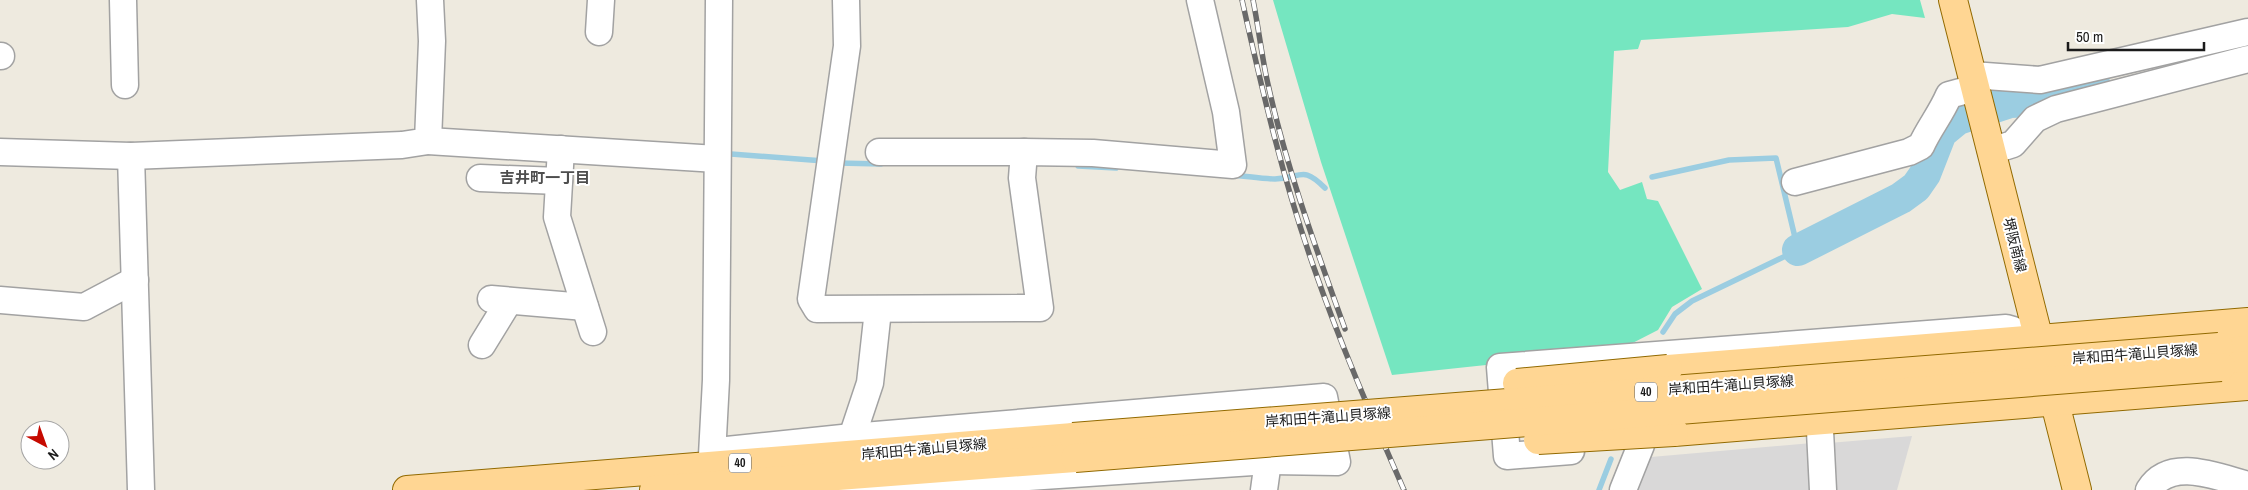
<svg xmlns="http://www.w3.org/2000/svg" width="2248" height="490" viewBox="0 0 2248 490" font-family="'Archivo Narrow','Noto Sans JP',sans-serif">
<rect width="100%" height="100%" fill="#eeeadf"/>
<g fill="#d9d8d8">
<path d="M1912 436 1897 490H1832L1829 443Z"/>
<path d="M1812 443 1816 490H1632L1641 467 1651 457Z"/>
</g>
<path fill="#75e6c0" d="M1273 0H1920L1925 18 1892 14 1848 27 1641 40 1638 49 1614 51 1608 172 1620 190 1642 182 1647 199 1658 201 1702 289 1672 307 1658 330 1617 351 1392 375 1321 162Z"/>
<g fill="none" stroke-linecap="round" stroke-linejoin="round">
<g stroke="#9bcde1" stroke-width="5.5">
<path d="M731 154 824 161"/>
<path d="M838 163 881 164"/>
<path d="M1078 166 1116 168"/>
<path d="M1232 175C1246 176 1262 179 1275 179 1302 178 1302 165 1325 188"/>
<path d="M1652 177 1729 160 1776 158 1798 250 1692 301 1675 314 1663 332"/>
<path d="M1599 490 1611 459"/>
</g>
<path stroke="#9bcde1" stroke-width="32" d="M1798 250 1901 198 1916 187 1925 174 1941 133 1958 119 2010 102 2035 101 2095 86"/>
<g stroke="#a2a2a2" stroke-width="29">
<g id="minor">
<path d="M123 0 125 85"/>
<path d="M846 0 847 46 811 299 817 309 1040 308 1022 178 1024 152 1093 153 1233 165 1226 112 1200 0"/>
<path d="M599 32 601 0"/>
<path d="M0 56H1"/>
<path d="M1972 75 2040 80 2248 32"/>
<path d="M428 141 717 159"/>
<path d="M561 149 557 217 593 332"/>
<path d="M1991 151 2013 144 2035 119 2056 109 2248 59"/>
<path d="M0 152 131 156 402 145 428 141 432 41 430 0"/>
<path d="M879 152H1024"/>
<path d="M131 156 141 490"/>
<path d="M480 178 559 181"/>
<path d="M1795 182 1909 152 1921 146C1929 128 1941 114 1949 95L1975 88"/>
<path d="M491 299 585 307"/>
<path d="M0 300 84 307 135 280"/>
<path d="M482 345 509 301"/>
<path d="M1820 431 1823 490"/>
<path d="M852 437 870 383 878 310"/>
<path d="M1571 451 1507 456 1500 367 2006 328 2013 330"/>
<path d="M711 465 727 450 852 437 1324 397 1337 462 1268 461 834 490"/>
<path d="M711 474 716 380 719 0"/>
<path d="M1264 490 1268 461"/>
<path d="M1623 490 1641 445"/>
<path d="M2149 490C2170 456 2218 477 2248 485"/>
</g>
</g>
<g stroke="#926a00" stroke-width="30">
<g id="major">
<path d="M1953 0 2077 490"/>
<path d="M2219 347 2248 345"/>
<path d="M2221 367 2248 365"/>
<path d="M1668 369 2248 322"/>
<path d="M1674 432 2248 386"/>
<path d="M407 490 1073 437"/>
<path d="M654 490 1075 458"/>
</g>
</g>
<use href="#minor" stroke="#fff" stroke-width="26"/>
<use href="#major" stroke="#ffd693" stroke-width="28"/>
<g stroke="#696969" stroke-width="5.5">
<g id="rail">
<path d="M1242 0C1262 90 1283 180 1314 268 1340 343 1372 417 1404 490"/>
<path d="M1253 0C1258 25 1261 50 1266 75 1284 161 1315 246 1345 329"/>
</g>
</g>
<use href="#rail" stroke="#fff" stroke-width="4" stroke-dasharray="11" stroke-linecap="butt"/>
<g stroke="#926a00" stroke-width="30" stroke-linecap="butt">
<g id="major-bridge">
<path d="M1517 383 1668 369"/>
<path d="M1073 437 2219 347"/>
<path d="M1538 440 1674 432"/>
<path d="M1075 458 2221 367"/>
</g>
</g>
<use href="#major-bridge" stroke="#ffd693" stroke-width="28"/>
</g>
<g text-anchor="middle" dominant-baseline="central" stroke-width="4" stroke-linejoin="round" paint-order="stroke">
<g fill="#fff" stroke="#5f5f5f" stroke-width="1">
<rect x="1635" y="382.5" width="22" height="19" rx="4"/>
<rect x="729" y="453.5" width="22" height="19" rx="4"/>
</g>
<g font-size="12" font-weight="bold" fill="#1b1b1b">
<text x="1646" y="392">40</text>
<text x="740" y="463">40</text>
</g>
<g font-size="14" fill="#1b1b1b" stroke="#fff">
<text transform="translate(2015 245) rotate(76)">堺阪南線</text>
<text transform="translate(2135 354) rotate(-4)">岸和田牛滝山貝塚線</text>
<text transform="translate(1731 385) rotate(-4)">岸和田牛滝山貝塚線</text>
<text transform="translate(1328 417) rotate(-4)">岸和田牛滝山貝塚線</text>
<text transform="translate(924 449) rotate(-5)">岸和田牛滝山貝塚線</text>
</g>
<g font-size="15" font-weight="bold" fill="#4e4e4e" stroke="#fff">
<text x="545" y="177">吉井町一丁目</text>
</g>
</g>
<g transform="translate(45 445) rotate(139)"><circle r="24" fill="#ffffff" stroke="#a4a4a4"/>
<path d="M0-4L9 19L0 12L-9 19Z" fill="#c60a00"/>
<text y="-8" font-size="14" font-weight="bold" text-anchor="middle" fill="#1b1b1b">N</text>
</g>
<path d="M2068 42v8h136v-8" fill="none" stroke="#1b1b1b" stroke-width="2.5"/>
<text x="2076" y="42" font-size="15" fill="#1b1b1b" stroke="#ffffff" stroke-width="4" paint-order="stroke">50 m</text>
</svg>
